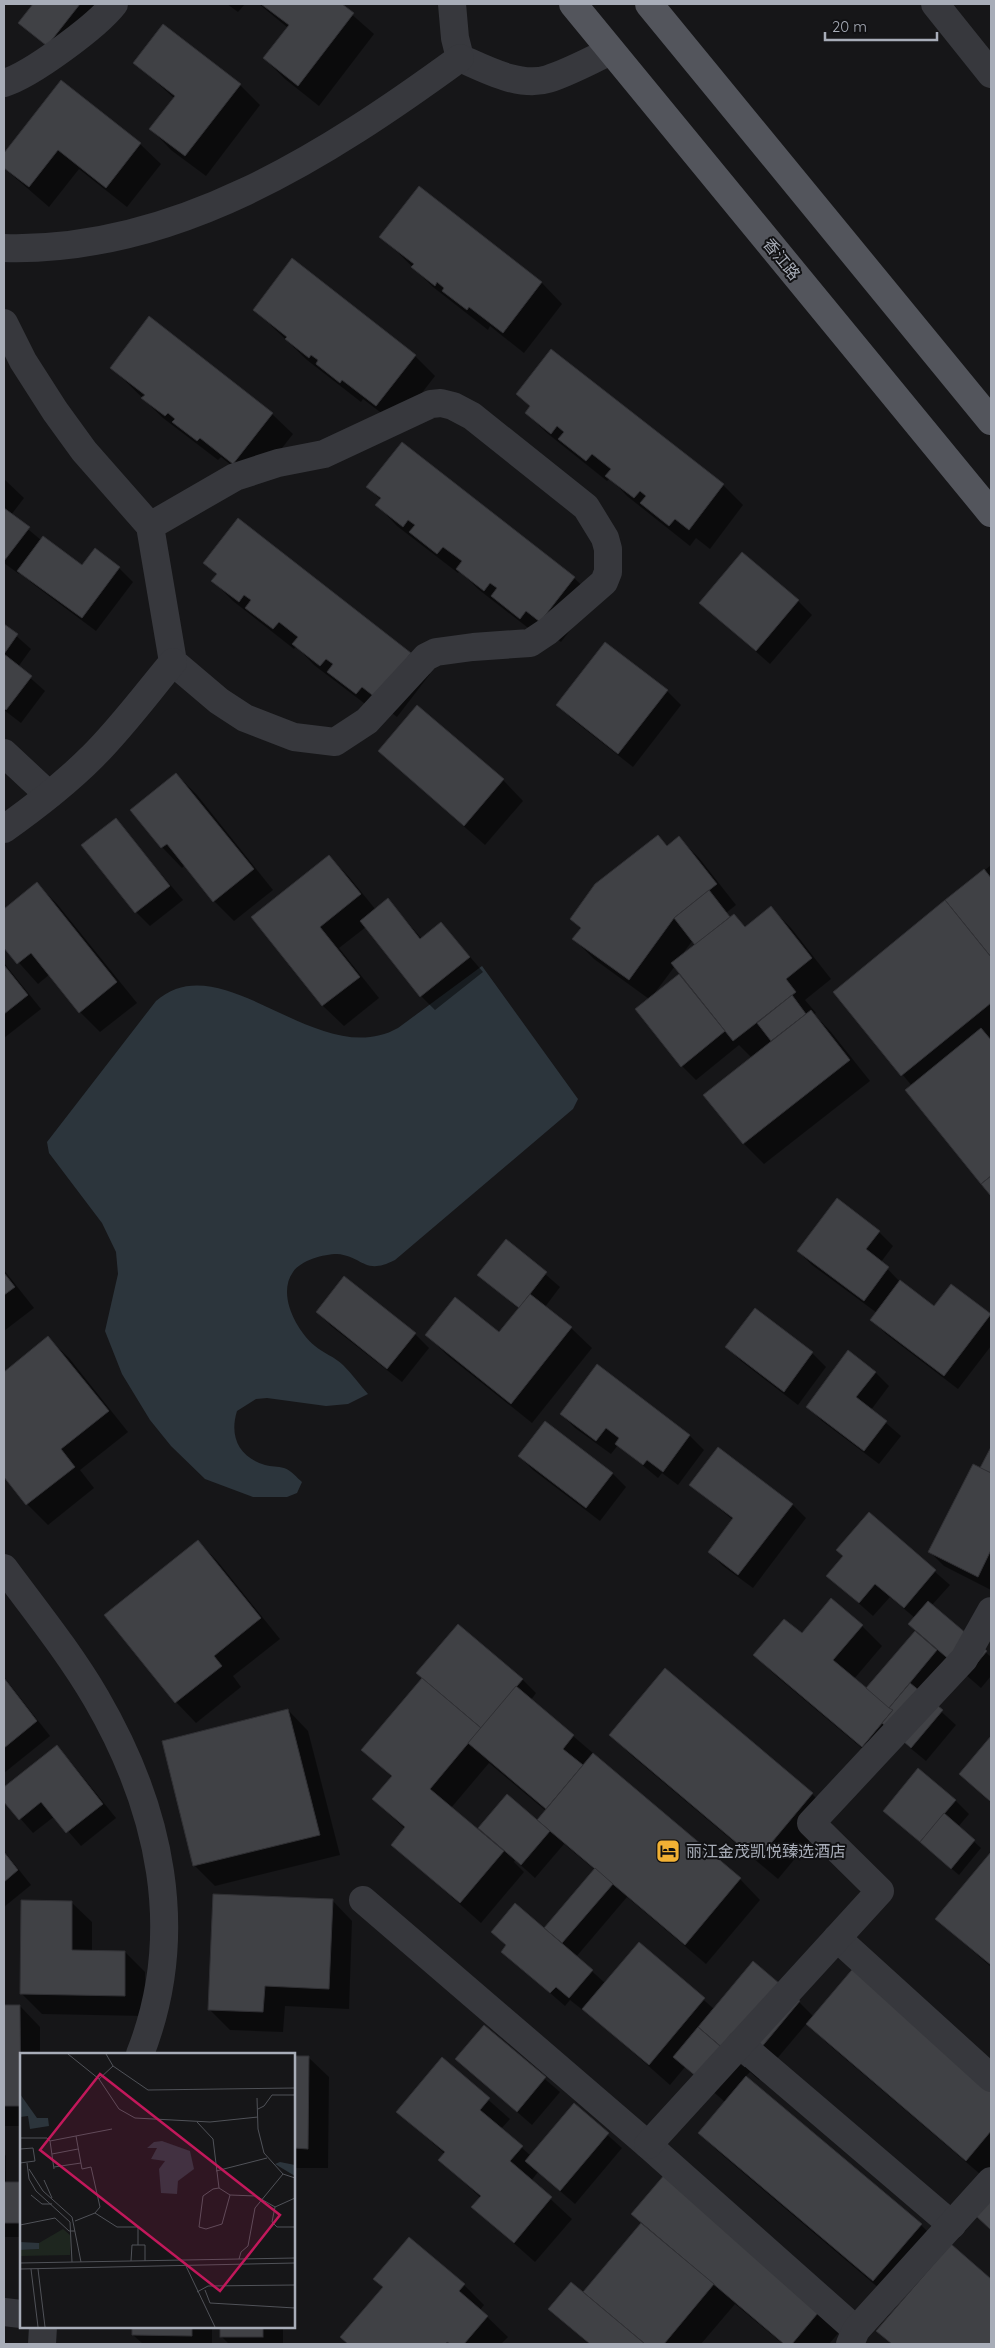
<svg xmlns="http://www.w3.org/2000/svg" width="995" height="2348" viewBox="0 0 995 2348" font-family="Quicksand,'Noto Sans SC',sans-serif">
<rect width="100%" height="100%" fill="#161618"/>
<path fill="#2c353c" d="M482 966 578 1099 573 1109 395 1260C364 1276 363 1256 337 1254 324 1254 301 1260 293 1272 277 1294 296 1330 315 1346 323 1353 335 1357 343 1365 352 1374 360 1385 368 1394L348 1404 326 1406 267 1398 256 1399 237 1411C229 1437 239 1457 265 1465 271 1467 278 1466 284 1468 291 1470 297 1478 302 1482L297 1493 287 1497H253L205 1479 171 1446 150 1420 122 1374 105 1331 118 1274 116 1252 102 1223 49 1153 47 1142 156 1001C223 942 318 1073 398 1028Z"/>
<g fill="#0007" fill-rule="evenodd">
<path d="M35 4H105L62 59 20 23Z"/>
<path d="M227 4H245L238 12Z"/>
<path d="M259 4H340L374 34 319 106 285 79 264 58 288 28Z"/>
<path d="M134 62 240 85 260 105 206 176 171 150 151 129 174 98Z"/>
<path d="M61 82 140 144 161 164 127 207 79 169 49 207 4 168V155Z"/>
<path d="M419 187 542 283 562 304 524 353 490 326 488 330 433 287 381 236Z"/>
<path d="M254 309 415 356 435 376 397 425 363 399 361 402 307 360Z"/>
<path d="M149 318 272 414 293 434 254 484 221 457 218 460 163 418 112 368Z"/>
<path d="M551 351 723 485 743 505 710 549 696 538 690 546 627 496 610 478 607 481 547 433 526 413 531 407 517 394Z"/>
<path d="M402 444 574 578 595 598 561 642 547 631 541 638 478 589 460 571 458 573 397 526 377 505 381 500 368 487Z"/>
<path d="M4 479 24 498 11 515 41 540 83 567 119 568 133 582 96 631 33 584 20 572 19 574 4 563Z"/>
<path d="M204 563 410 654 430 674 397 717 383 706 377 713 314 665 296 646 294 649 233 601 213 581 217 575Z"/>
<path d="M798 601 812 615 770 664 701 603Z"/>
<path d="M4 625 31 649 18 667 45 691 21 723 4 710Z"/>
<path d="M667 691 681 705 633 767 572 719 558 705Z"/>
<path d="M379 751 503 780 523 801 485 845Z"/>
<path d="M176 774 197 795 273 890 234 921 214 901 185 865 182 868 162 847Z"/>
<path d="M116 820 183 900 150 926 136 912Z"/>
<path d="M658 836 668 846 679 838 699 858 736 905 726 913 731 918 734 915 746 927 771 908 791 928 831 979 805 1000 816 1013 814 1014 831 1032 870 1081 764 1164 744 1144 705 1095 752 1058 739 1045 696 1080 682 1066 649 999 594 959 574 939 581 929 571 919ZM693 940 697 945 681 956ZM675 966 685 978 679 975 654 994Z"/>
<path d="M329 856 349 877 376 910 388 900 422 939 441 923 483 972 435 1010 421 996 366 927 339 948 379 998 344 1026 323 1006 253 917Z"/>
<path d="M991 865V1194L906 1090 912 1086 834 992Z"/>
<path d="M37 884 57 904 137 1003 100 1032 80 1012 50 974 38 984 4 946V911Z"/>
<path d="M4 963 41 1009 4 1038Z"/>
<path d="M879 1232 893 1246 881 1262 901 1283 935 1308 991 1316V1346L958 1389 886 1334 872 1320 877 1313 812 1265 798 1251Z"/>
<path d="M506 1240 560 1287 545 1307 571 1328 592 1348 532 1423 447 1355 427 1335 499 1334 519 1309 479 1275Z"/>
<path d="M4 1270 34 1308 4 1331Z"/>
<path d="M755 1310 812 1353 826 1367 798 1405 741 1361 727 1347Z"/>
<path d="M317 1312 415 1334 429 1348 402 1382 331 1326Z"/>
<path d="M48 1338 69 1358 128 1432 80 1470 94 1488 48 1525 27 1504 4 1475V1374Z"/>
<path d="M875 1372 889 1386 871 1410 901 1436 879 1464 822 1421 808 1407Z"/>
<path d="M561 1414 690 1436 704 1450 678 1485 662 1473 658 1478 618 1445 611 1454 575 1428Z"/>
<path d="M991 1449V1590L944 1566 930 1552Z"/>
<path d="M519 1456 612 1473 626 1487 600 1521 533 1470Z"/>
<path d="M691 1485 792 1504 806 1518 753 1588 723 1566 709 1552 733 1520Z"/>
<path d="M869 1514 950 1585 932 1605 991 1657V1676L981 1688 952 1663 924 1696 956 1725 926 1761 903 1742 883 1766 775 1675 755 1655 802 1635 862 1626 882 1646 854 1679 867 1690 916 1631 909 1624 915 1618 890 1597 873 1616 828 1576 845 1557Z"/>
<path d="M198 1541 218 1562 280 1639 233 1676 241 1687 196 1723 176 1702Z"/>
<path d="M4 1677 50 1736 4 1773Z"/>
<path d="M522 1679 536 1693 531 1700 740 1879 760 1900 706 1964 627 1897 576 1957 605 1983 639 1943 714 2009 799 2002 814 2017 991 2083V2175L987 2180 828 2044 807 2023 759 2080 750 2072 745 2077 921 2225 941 2245 894 2301 720 2153 699 2133 725 2102 685 2067 670 2085 585 2010 584 2011 570 2000 565 2006 502 1951 507 1946 493 1932 544 1930 595 1870 564 1844 535 1878 515 1860 514 1862 524 1872 481 1923 392 1844 405 1829 373 1799 392 1777 363 1750ZM489 1763 546 1811 543 1826 484 1835 451 1808Z"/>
<path d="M288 1710 308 1731 340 1855 215 1886 195 1866 164 1742Z"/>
<path d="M611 1735 812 1794 832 1814 778 1879 631 1755Z"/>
<path d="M991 1738V1803L961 1774Z"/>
<path d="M56 1747 70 1761 116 1818 81 1846 55 1816 33 1833 4 1800V1789Z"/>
<path d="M955 1800 969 1814 958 1827 981 1848 959 1875 884 1811Z"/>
<path d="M4 1851 31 1885 4 1907Z"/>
<path d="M991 1854V1967L937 1919Z"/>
<path d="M332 1900 352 1921 349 2009 285 2006 283 2032 230 2030 209 2009Z"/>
<path d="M71 1902 92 1922V1952H125L145 1972V2016L42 2014 22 1994Z"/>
<path d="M20 2006 40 2027V2054H21V2126H4V2007Z"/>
<path d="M484 2027 560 2092 532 2125 457 2059Z"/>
<path d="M294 2057H308L329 2077 328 2168H294Z"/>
<path d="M442 2059 510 2119 501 2129 531 2156 574 2105 622 2148 575 2204 538 2172 531 2181 572 2219 535 2262 473 2207 481 2198 440 2160 445 2154 398 2112Z"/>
<path d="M4 2153 6 2156V2184L21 2183V2237H4Z"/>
<path d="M642 2224 848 2322 829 2344H783L735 2304 701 2344H589L550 2309 584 2294Z"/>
<path d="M951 2246 991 2280V2344H891L878 2331Z"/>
<path d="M375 2279 464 2285 484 2305 480 2310 508 2337 501 2344H349L342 2337 384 2288Z"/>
<path d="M133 2327H212V2344H143L133 2335Z"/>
<path d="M221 2327H283V2344H229L221 2336Z"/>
</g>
<g fill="#404145" stroke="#303034">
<path d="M33 4H80L47 46 18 23Z"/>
<path d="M261 4H342L354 13 298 86 263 58 289 25Z"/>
<path d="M163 24 241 84 185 156 149 129 175 96 133 63Z"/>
<path d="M61 80 141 143 106 188 58 150 29 187 4 168V153Z"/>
<path d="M419 186 542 282 503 333 469 307 467 310 442 291 444 288 437 282 435 286 411 267 414 264 379 237Z"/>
<path d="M292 258 416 355 376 406 342 380 340 383 316 364 318 360 311 355 309 358 285 339 287 337 253 310Z"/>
<path d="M149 316 273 413 233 464 200 438 197 441 172 422 175 419 168 413 165 416 141 398 145 395 110 368Z"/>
<path d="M551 349 724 484 689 530 675 519 669 526 640 503 646 496 640 491 634 498 605 476 611 469 592 454 586 461 558 439 564 432 557 426 551 434 525 413 530 406 516 394Z"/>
<path d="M402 442 575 577 540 622 526 611 520 619 491 596 497 588 490 583 484 591 456 569 462 561 443 547 437 554 409 532 415 525 408 520 403 527 375 505 381 498 366 487Z"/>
<path d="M4 508 30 527 4 561Z"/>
<path d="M238 518 411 653 376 698 362 687 356 694 327 672 333 664 326 659 320 666 292 644 298 637 279 622 273 629 245 608 251 600 244 595 239 602 211 581 217 574 203 563Z"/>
<path d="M43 536 82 565 95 548 120 567 82 618 17 571Z"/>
<path d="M742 552 799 600 756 651 699 603Z"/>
<path d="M4 624 18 634 4 654Z"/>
<path d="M605 642 668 690 618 754 556 705Z"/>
<path d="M4 654 32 676 6 710 4 708Z"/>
<path d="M417 705 504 779 464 826 378 751Z"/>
<path d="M176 773 254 869 213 902 167 844 161 848 130 810Z"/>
<path d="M116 818 170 886 135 913 81 845Z"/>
<path d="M658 835 667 846 679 836 717 884 674 918 629 980 572 939 581 928 570 919 595 884Z"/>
<path d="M329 855 361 894 320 927 360 977 322 1006 251 917Z"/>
<path d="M984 869 991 878V957L945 900Z"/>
<path d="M37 882 117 982 79 1013 31 953 17 964 4 948V909Z"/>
<path d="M709 890 730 917 695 945 674 918Z"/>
<path d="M388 898 420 939 441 922 470 957 420 997 360 921Z"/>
<path d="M945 900 991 957V1003L901 1076 833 992Z"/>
<path d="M771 906 812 958 786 979 796 992 733 1041 671 963 734 914 745 927Z"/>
<path d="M4 965 28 995 4 1014Z"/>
<path d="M679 974 725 1031 681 1067 635 1009Z"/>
<path d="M792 995 806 1014 771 1041 757 1023Z"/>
<path d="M811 1010 850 1060 743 1144 703 1095Z"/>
<path d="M981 1028 991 1040V1176L981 1184 905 1090Z"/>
<path d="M991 1176V1196L981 1184Z"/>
<path d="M837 1198 880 1231 866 1249 889 1267 864 1301 797 1251Z"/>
<path d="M506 1239 547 1272 519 1308 477 1275Z"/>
<path d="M4 1273 15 1287 4 1295Z"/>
<path d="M344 1276 416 1333 387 1369 316 1312Z"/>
<path d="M900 1280 934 1306 951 1284 991 1314 944 1376 870 1320Z"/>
<path d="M530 1294 572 1327 511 1404 425 1335 455 1297 499 1332Z"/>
<path d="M755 1308 813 1352 784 1392 725 1347Z"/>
<path d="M48 1336 109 1411 61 1449 75 1467 26 1505 4 1477V1372Z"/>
<path d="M848 1350 876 1372 856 1397 887 1421 864 1451 806 1407Z"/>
<path d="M597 1364 690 1435 663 1472 647 1460 643 1465 615 1444 619 1438 606 1428 596 1441 560 1414Z"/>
<path d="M545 1421 613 1473 586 1508 518 1456Z"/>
<path d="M718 1447 793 1504 738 1575 708 1552 733 1518 689 1485Z"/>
<path d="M991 1447V1473L980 1468Z"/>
<path d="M973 1464 991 1473V1550L978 1577 928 1552Z"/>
<path d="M869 1512 936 1570 904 1608 875 1584 859 1603 826 1576 843 1556 836 1550Z"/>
<path d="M198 1540 261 1618 214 1656 222 1666 175 1703 104 1615Z"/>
<path d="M831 1598 863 1625 833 1660 893 1710 862 1747 753 1655 784 1619 802 1633Z"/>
<path d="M928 1601 987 1651 967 1675 908 1624Z"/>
<path d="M458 1624 523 1679 481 1728 416 1673Z"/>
<path d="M915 1631 937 1650 889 1708 866 1688Z"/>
<path d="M665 1668 813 1793 757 1860 609 1735Z"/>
<path d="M4 1678 37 1721 4 1748Z"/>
<path d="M422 1678 481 1728 430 1789 504 1851 460 1903 391 1845 405 1827 372 1799 392 1776 361 1750Z"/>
<path d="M910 1683 943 1710 911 1748 882 1723 893 1710 889 1708Z"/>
<path d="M516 1686 574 1735 563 1749 583 1765 546 1809 468 1743Z"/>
<path d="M288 1709 320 1835 193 1866 162 1741Z"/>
<path d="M991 1736V1802L959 1774Z"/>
<path d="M57 1745 103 1804 66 1833 41 1802 19 1820 4 1802V1787Z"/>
<path d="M593 1753 741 1878 685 1945 537 1820Z"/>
<path d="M918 1768 956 1800 920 1842 883 1811Z"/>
<path d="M507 1794 550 1831 521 1865 478 1828Z"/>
<path d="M944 1813 975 1840 951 1869 920 1842Z"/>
<path d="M4 1852 18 1870 4 1882Z"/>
<path d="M991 1852V1965L935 1919Z"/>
<path d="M595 1868 613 1884 562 1943 544 1928Z"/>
<path d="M213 1894 333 1899 329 1989 265 1986 263 2012 208 2010Z"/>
<path d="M21 1900 72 1901V1950L125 1951V1996L20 1994Z"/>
<path d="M515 1903 593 1970 569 1998 556 1987 550 1993 501 1952 506 1945 491 1932Z"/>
<path d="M639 1942 705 1998 649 2065 582 2009Z"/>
<path d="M753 1961 800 2001 745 2067 698 2027Z"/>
<path d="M856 1965 991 2081V2131L966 2161 806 2024Z"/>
<path d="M4 2005H20L21 2106H4Z"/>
<path d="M484 2025 546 2077 517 2112 455 2059Z"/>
<path d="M698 2027 735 2059 710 2088 673 2057Z"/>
<path d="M294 2056H309L308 2149 294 2148Z"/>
<path d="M442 2057 490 2098 480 2110 523 2146 510 2161 552 2197 514 2243 471 2207 481 2196 438 2160 445 2152 396 2112Z"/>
<path d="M746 2076 922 2224 873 2281 698 2133Z"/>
<path d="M574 2103 609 2133 560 2191 525 2161Z"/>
<path d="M671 2167 828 2301 792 2344H784L631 2214Z"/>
<rect x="4" y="2182" width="17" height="41"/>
<path d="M991 2197V2230L975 2215Z"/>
<path d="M641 2223 714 2284 664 2344H645L583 2292Z"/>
<path d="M409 2237 465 2284 459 2291 488 2316 464 2344H450L447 2342 445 2344H348L340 2337 383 2287 373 2279Z"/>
<path d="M951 2244 991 2279V2344H892L876 2331Z"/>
<path d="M571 2282 583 2292 645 2344H590L548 2309Z"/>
<path d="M132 2327H192V2336L132 2335Z"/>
<rect x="220" y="2327" width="43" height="10"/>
</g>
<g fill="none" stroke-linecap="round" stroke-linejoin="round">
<g stroke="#37383d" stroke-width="28">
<path d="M452 4 455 38 460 58"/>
<path d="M935 4 991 74"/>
<path d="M460 58C485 69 520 88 548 79 570 72 591 60 611 51"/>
<path d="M4 83C31 75 97 26 114 4"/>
<path d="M4 248C175 253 327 155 460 58"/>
<path d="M4 323 23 361 55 411 84 451 150 526 173 662 219 701 245 718 294 737 335 742 367 721 426 657 436 652 473 647 530 643 548 631 604 582 608 572V549L605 538 586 507 472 416 453 406 441 403 431 404 324 454 278 463 235 477 150 526"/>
<path d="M4 753 49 795"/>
<path d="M4 829C35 807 66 783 93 756 122 727 147 693 173 662"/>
<path d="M4 1568C35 1610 69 1652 96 1698 160 1808 188 1932 140 2054"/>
<path d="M363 1900 648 2145 856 2330"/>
<path d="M837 1938 991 2078"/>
<path d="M740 2044 952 2225"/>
<path d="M648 2145 880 1891 811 1823 964 1659 991 1611"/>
<path d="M4 2312 21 2314"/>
<path d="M42 2344 43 2327"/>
<path d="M850 2344 856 2330 991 2181"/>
</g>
<g stroke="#53555c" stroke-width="28">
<path d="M573 4 991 513"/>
<path d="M649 4 991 421"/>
</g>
</g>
<defs>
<g id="hotel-square" transform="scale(1.25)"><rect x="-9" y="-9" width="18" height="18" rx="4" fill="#f2b134" stroke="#111113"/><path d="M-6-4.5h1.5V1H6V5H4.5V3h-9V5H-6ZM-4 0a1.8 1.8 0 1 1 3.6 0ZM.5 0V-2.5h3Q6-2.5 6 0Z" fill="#111"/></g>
</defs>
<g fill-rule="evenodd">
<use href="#hotel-square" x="668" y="1851"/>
</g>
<g text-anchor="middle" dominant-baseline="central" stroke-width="4" stroke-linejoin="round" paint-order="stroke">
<g font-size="16" fill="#a8adb8" stroke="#111113">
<text transform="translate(782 259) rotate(51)">香江路</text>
</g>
<g font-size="16" fill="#a8adb8" stroke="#111113" text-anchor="start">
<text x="686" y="1851">丽江金茂凯悦臻选酒店</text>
</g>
</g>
<g transform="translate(20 2053)">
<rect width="275" height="275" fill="#161618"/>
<path d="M43 176 51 183 50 202 0 203V197L19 196V190Z" fill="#1e261f"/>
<path d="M0 41 17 65H28L29 73 10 76 8 63 0 64ZM142 88 170 98 174 116 158 128 157 141 141 140 139 116 145 108 131 106 137 95H127L134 89ZM260 109 275 112V123L255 111ZM0 189 19 190V196L0 197Z" fill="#2c353c"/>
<path fill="none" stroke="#505258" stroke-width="1" d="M48 1 79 26 99 56 115 65 190 69 238 64M86 1 93 13 128 37 275 35M79 26 93 13M237 45 238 76 244 100 263 121 275 125M238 56 244 53 252 42H275M177 69 193 86 199 135M0 85H27L30 88 92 76M30 88 34 116M0 96 13 95 15 108 0 110M32 101 58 96M7 110 9 126 16 138 50 169 52 209M34 114 61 110M9 116 23 138 52 164 61 209M196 118 247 105M24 127 32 145M11 142 22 151H32M210 142 202 171 186 176 179 174 183 143 193 136 199 135 210 142 236 143 255 154M275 145 255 154 252 169 257 174H275M75 160 97 174H118V192M55 168 75 160 80 154 71 114 62 116 56 83M0 172 35 165 49 178H55M228 193 235 155 263 121M219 206 221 199 228 193M111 208 112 192H125V208M0 210 275 205M166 213 195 274M0 216 275 210M11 216 18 274M18 216 25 274M185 237 190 250 275 255M177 239 188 233 275 232"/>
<path fill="#c2185b" fill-opacity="0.15" stroke="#c2185b" stroke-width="2.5" d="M80 21 260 162 200 238 20 97Z"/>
<rect width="275" height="275" fill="none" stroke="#a8adb8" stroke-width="2.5"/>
</g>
<rect width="995" height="2348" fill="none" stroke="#a8adb8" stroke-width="10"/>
<path d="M825 32v8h112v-8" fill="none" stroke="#a8adb8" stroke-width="2.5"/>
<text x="832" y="32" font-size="15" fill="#a8adb8" stroke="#111113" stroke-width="4" paint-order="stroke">20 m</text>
</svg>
